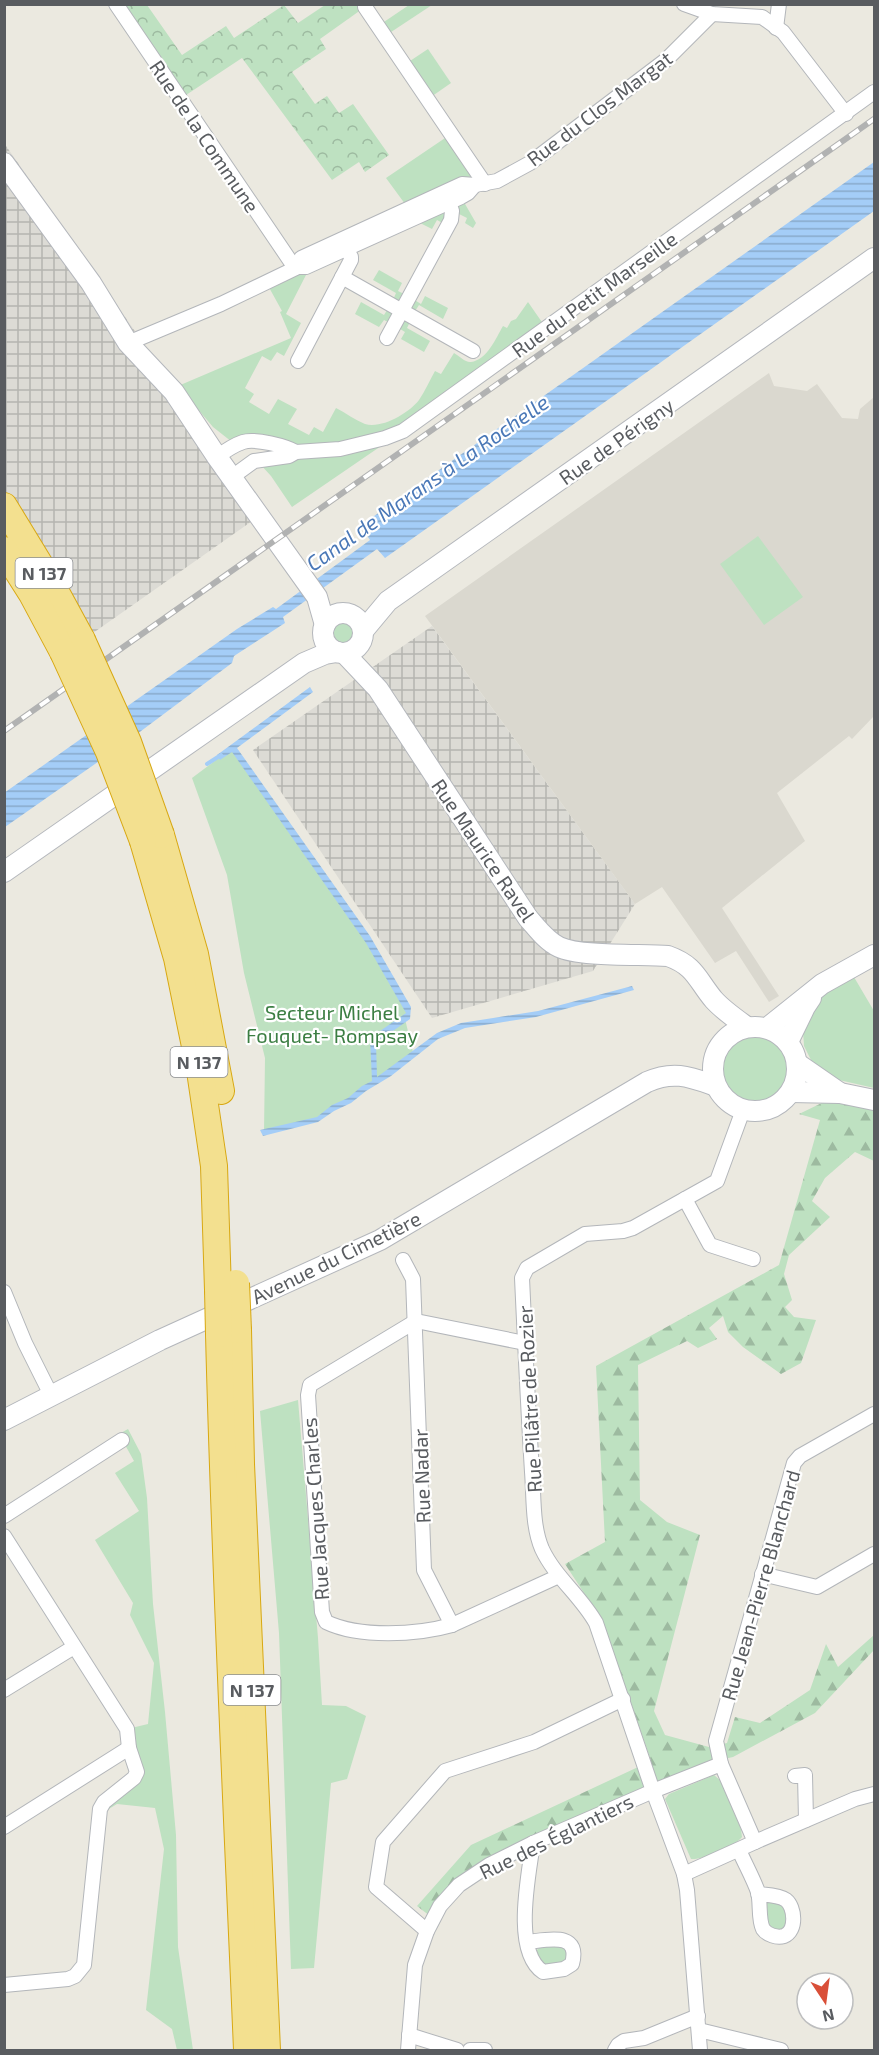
<svg xmlns="http://www.w3.org/2000/svg" width="879" height="2055" viewBox="0 0 879 2055" font-family="'Exo 2',sans-serif">
<defs>
<pattern id="industrial-grid" width="8" height="8" patternUnits="userSpaceOnUse" patternTransform="scale(1.5)"><rect width="8" height="8" fill="#dcdbd5"/><path d="M0 4h8M4 0v8" fill="none" stroke="#b5b5b0"/></pattern>
<pattern id="forest-firs" width="22" height="20" patternUnits="userSpaceOnUse" patternTransform="scale(1.5)"><rect width="22" height="20" fill="#bee1c1"/><path d="M5 1l3.5 6h-7zM16 11l3.5 6h-7z" fill="#9dbaa0"/></pattern>
<pattern id="park-crowns" width="20" height="18" patternUnits="userSpaceOnUse" patternTransform="scale(1.5)"><rect width="20" height="18" fill="#bee1c1"/><path d="M2 6a3 3 0 1 1 6 0M12 15a3 3 0 1 1 6 0" fill="none" stroke="#9dbaa0"/></pattern>
<pattern id="water-rules" width="6" height="5" patternUnits="userSpaceOnUse" patternTransform="scale(1.5)"><rect width="6" height="5" fill="#a4cdf7"/><path d="M0 2.5h6" fill="none" stroke="#89aacb"/></pattern>
</defs>
<rect width="100%" height="100%" fill="#ebe9e0"/>
<g fill="url(#industrial-grid)">
<path d="M4 143 262 514 86 638 5 496Z"/>
<path d="M432 626 635 904 593 971 432 1018 253 750Z"/>
</g>
<path fill="#dad8cf" d="M769 373 774 386 807 391 817 384 842 418 858 419 860 409 874 397V716L852 739 849 736 777 793 805 841 722 908 779 996 769 1002 736 951 715 963 662 887 635 904 425 616Z"/>
<g fill="#bee1c1">
<path d="M409 5H432L385 36 378 26Z"/>
<path d="M428 49 451 83 428 99 404 65Z"/>
<path d="M451 134 485 184 461 197 476 223 473 228 465 223 467 218 453 211 448 226 437 220 432 229 412 219 344 258 306 275 286 314 301 323 284 356 277 352 271 361 262 356 245 388 254 394 249 402 269 414 278 399 297 409 288 424 309 435 314 427 323 432 336 408C346 413 355 420 365 424 382 429 409 413 419 400 425 391 430 380 435 371L441 374 454 353C459 356 466 363 471 362 487 360 496 338 503 326L507 328 511 321 516 319 528 302 546 328 403 431 292 507 271 476 260 464 295 452 232 442 213 427 178 386 291 338 280 312 282 311 266 282 408 208 386 178Z"/>
<path d="M379 270 402 283 398 291 406 295 400 301 393 300 396 293 373 280Z"/>
<path d="M425 296 448 308 443 319 419 305 415 311 412 310 410 307 413 299 421 304Z"/>
<path d="M361 302 384 315 389 307 393 313 390 323 384 320 379 327 355 314Z"/>
<path d="M404 319 411 320 407 328 430 341 424 352 401 339 405 332 397 327Z"/>
<path d="M758 536 803 597 764 625 720 564Z"/>
<circle cx="344" cy="633" r="15"/>
<path d="M232 748 369 942 408 1009 405 1019 413 1052 389 1074 318 1120 264 1132 265 1058 244 973 227 875 192 778Z"/>
<path d="M851 972 874 1011V1088L826 1077 813 1064 804 1046 803 1031 824 987Z"/>
<circle cx="756" cy="1069" r="35"/>
<path d="M298 1400 318 1638 322 1705 346 1706 366 1716 347 1779 331 1783 314 1968 291 1969 279 1633 260 1411Z"/>
<path d="M128 1429 141 1454 147 1498 153 1604 165 1712 176 1835 178 1947 193 2050H177L172 2029 146 2010 164 1849 155 1808 117 1804 99 1815 134 1778 127 1729 148 1724 154 1663 130 1615 133 1603 95 1540 139 1511 115 1473 134 1461 119 1434Z"/>
<path d="M714 1775 721 1781 741 1829 742 1837C735 1846 703 1860 691 1859L665 1799 669 1794Z"/>
<path d="M769 1900 776 1901 787 1908 789 1923 779 1932 767 1926 765 1902Z"/>
<path d="M562 1943 570 1953 564 1963 543 1966 536 1951C542 1943 552 1944 562 1943Z"/>
</g>
<path fill="url(#forest-firs)" d="M832 1098 874 1107V1161L855 1152 825 1178 812 1201 830 1217 789 1255 784 1274 792 1300 785 1307 794 1317 816 1320 801 1363 781 1374 743 1347 728 1332 723 1316 709 1328 717 1339 698 1348 687 1341 638 1365 640 1500 667 1522 700 1535 654 1711 665 1735 709 1747 727 1743 735 1717 760 1723 810 1690 826 1644 838 1667 874 1635V1650L815 1713 733 1757 715 1761 488 1861 430 1916 417 1906 471 1845 651 1761 603 1622 565 1564 605 1542 596 1366 779 1265 820 1120 799 1114Z"/>
<path fill="url(#park-crowns)" d="M116 5H147L182 55 226 26 234 38 284 5 298 23 325 5H364L365 7 320 39 326 49 292 72 315 104 327 96 339 113 353 104 389 155 365 172 359 162 332 180 242 58 180 99Z"/>
<g fill="url(#water-rules)">
<path d="M874 162V211L385 558 377 549 283 617 285 623 234 656 232 663 125 743 5 827 4 793 237 629 273 607 276 609 370 540 360 526Z"/>
<path d="M310 687 313 692 237 748 370 936 411 1007 410 1019 376 1043 377 1077 437 1033 461 1023 538 1011 632 986 634 990 536 1017 465 1028 438 1039 391 1076 366 1091 351 1103 334 1111 318 1122 263 1136 260 1130 317 1117 332 1105 348 1098 362 1086 372 1081 370 1038 406 1013 366 943 232 752 220 760 217 755Z"/>
</g>
<g fill="none" stroke-linecap="round" stroke-linejoin="round">
<path stroke="#a4cdf7" stroke-width="4" d="M207 764 221 755"/>
<g stroke="#b3b6ba" stroke-width="16">
<g id="street">
<path d="M116 4 295 268"/>
<path d="M684 4 712 14 762 17 783 32 846 114"/>
<path d="M365 7 485 184"/>
<path d="M776 28 779 4"/>
<path d="M298 267 301 258 462 184 475 185 497 181 530 163 666 60 712 14"/>
<path d="M342 277 473 351"/>
<path d="M387 338 451 220 452 211 449 202"/>
<path d="M128 343 221 304 298 267H306L461 197 468 193 475 185"/>
<path d="M298 361 351 260V257L342 240"/>
<path d="M217 457C225 451 234 445 243 442 255 438 286 446 296 452"/>
<path d="M232 477 254 461 289 456 296 452 340 449 385 438 403 431 874 92"/>
<path d="M685 1199 710 1245 753 1259"/>
<path d="M403 1260 413 1279 424 1570 452 1625"/>
<path d="M4 1292 25 1343 51 1395"/>
<path d="M525 1343 416 1321 310 1385 308 1395 322 1612 326 1622C359 1638 417 1635 452 1625L559 1576"/>
<path d="M4 1516 122 1440"/>
<path d="M4 1536 127 1729 129 1748 137 1772 134 1778 104 1802 100 1809 84 1965 75 1976 68 1979 4 1985"/>
<path d="M762 1574 817 1587 874 1554"/>
<path d="M4 1690 74 1647"/>
<path d="M721 1764 716 1741 794 1463 800 1456 874 1414"/>
<path d="M795 1776 805 1775 806 1820"/>
<path d="M4 1827 129 1748"/>
<path d="M755 1842 855 1799 874 1794"/>
<path d="M739 1850C745 1864 753 1878 758 1892 761 1903 758 1919 763 1929 767 1935 777 1938 784 1936 797 1931 795 1907 786 1900 779 1895 766 1895 758 1894"/>
<path d="M684 1874 687 1890 700 2050"/>
<path d="M427 1931 376 1887 383 1842 445 1771 534 1742 623 1699"/>
<path d="M528 1942C547 1940 581 1931 572 1964L564 1969 543 1972C512 1951 529 1874 533 1843"/>
<path d="M699 2030 781 2050"/>
<path d="M409 2035 457 2050"/>
<path d="M408 2050 415 1965 427 1931 440 1906 459 1885 489 1865 533 1843 644 1795 653 1791 721 1764 755 1842 684 1874 653 1791 596 1623C581 1596 555 1577 542 1549 532 1526 534 1496 532 1472 528 1407 525 1343 522 1278L527 1268 585 1234 623 1231 633 1228 717 1181 743 1110"/>
<path d="M470 2050H485"/>
<path d="M615 2050 618 2045 624 2041 644 2038 698 2016"/>
</g>
</g>
<g stroke="#b4b7bc" stroke-width="22">
<g id="secondary">
<path d="M4 163 91 283 128 343 174 392 217 457 317 597 325 625"/>
<circle cx="343" cy="633" r="20"/>
<path d="M363 631 388 601 874 258"/>
<path d="M344 653 378 689 528 918C537 928 546 941 559 947 580 957 642 954 668 956 696 966 697 980 714 1000 723 1010 736 1019 747 1027"/>
<path d="M4 872 304 663 325 654 337 652"/>
<circle cx="755" cy="1069" r="42"/>
<path d="M767 1028 822 984 874 955"/>
<path d="M788 1042 805 1007 811 998"/>
<path d="M798 1064 840 1093"/>
<path d="M791 1092 840 1093 874 1100"/>
<path d="M4 1420 160 1340 380 1240 647 1082C674 1070 690 1077 716 1086"/>
</g>
</g>
<g stroke="#d8a813" stroke-width="28">
<g id="highway">
<path d="M4 506 51 583 82 640"/>
<path d="M4 550 32 594 63 652"/>
<path d="M161 835 195 954 221 1091"/>
<path d="M143 841 177 958 200 1071 214 1166 218 1290"/>
<path d="M238 1330 241 1464 267 2050"/>
<path d="M219 1334C225 1573 237 1812 247 2050"/>
</g>
</g>
<use href="#street" stroke="#fff" stroke-width="14"/>
<use href="#secondary" stroke="#fff" stroke-width="20"/>
<use href="#highway" stroke="#f3e08f" stroke-width="26"/>
<g stroke="#b1b2b2" stroke-width="6">
<path id="rail" d="M4 731 874 119"/>
</g>
<use href="#rail" stroke="#fff" stroke-width="4" stroke-dasharray="11" stroke-linecap="butt"/>
<g stroke="#d8a813" stroke-width="28" stroke-linecap="butt">
<g id="highway-bridge">
<path d="M82 640 128 742 161 835"/>
<path d="M63 652 109 752 143 841"/>
<path d="M236 1283 238 1330"/>
<path d="M218 1290 219 1334"/>
</g>
</g>
<use href="#highway-bridge" stroke="#f3e08f" stroke-width="26"/>
</g>
<g text-anchor="middle" dominant-baseline="central" stroke-width="4.5" stroke-linejoin="round" paint-order="stroke">
<g fill="#fff" stroke="#8b8d90" stroke-width="1.5">
<rect x="15.5" y="558" width="57" height="30" rx="4.5"/>
<rect x="170.5" y="1047" width="57" height="30" rx="4.5"/>
<rect x="223.5" y="1675" width="57" height="30" rx="4.5"/>
</g>
<g font-size="18" font-weight="bold" fill="#595c60">
<text x="44" y="573">N 137</text>
<text x="199" y="1062">N 137</text>
<text x="252" y="1690">N 137</text>
</g>
<g font-size="20" fill="#595c60" stroke="#fff">
<text transform="translate(599 108) rotate(-37)">Rue du Clos Margat</text>
<text transform="translate(205 136) rotate(56)">Rue de la Commune</text>
<text transform="translate(594 294) rotate(-36)">Rue du Petit Marseille</text>
<text transform="translate(616 441) rotate(-35)">Rue de Périgny</text>
<text transform="translate(484 850) rotate(56)">Rue Maurice Ravel</text>
<text transform="translate(336 1257) rotate(-26)">Avenue du Cimetière</text>
<text transform="translate(529 1399) rotate(-93)">Rue Pilâtre de Rozier</text>
<text transform="translate(421 1476) rotate(-92)">Rue Nadar</text>
<text transform="translate(315 1509) rotate(-94)">Rue Jacques Charles</text>
<text transform="translate(760 1585) rotate(-74)">Rue Jean-Pierre Blanchard</text>
<text transform="translate(556 1836) rotate(-26)">Rue des Églantiers</text>
</g>
<g font-size="20" fill="#3b7e42" stroke="#fff">
<text x="332" y="1012">Secteur Michel<tspan x="332" dy="23">Fouquet- Rompsay</tspan></text>
</g>
<g font-size="21" font-style="italic" fill="#4a78b7" stroke="#fff">
<text transform="translate(427 482) rotate(-35)">Canal de Marans à La Rochelle</text>
</g>
</g>
<rect width="879" height="2055" fill="none" stroke="#595c60" stroke-width="12"/>
<g transform="translate(825 2001) rotate(167)"><circle r="28" fill="#ffffff" stroke="#bdbebf" stroke-width="1.5"/>
<path d="M0-4.5L10 22L0 15L-10 22Z" fill="#d94f38"/>
<text y="-9" font-size="16" font-weight="bold" text-anchor="middle" fill="#595c60">N</text>
</g>
</svg>
